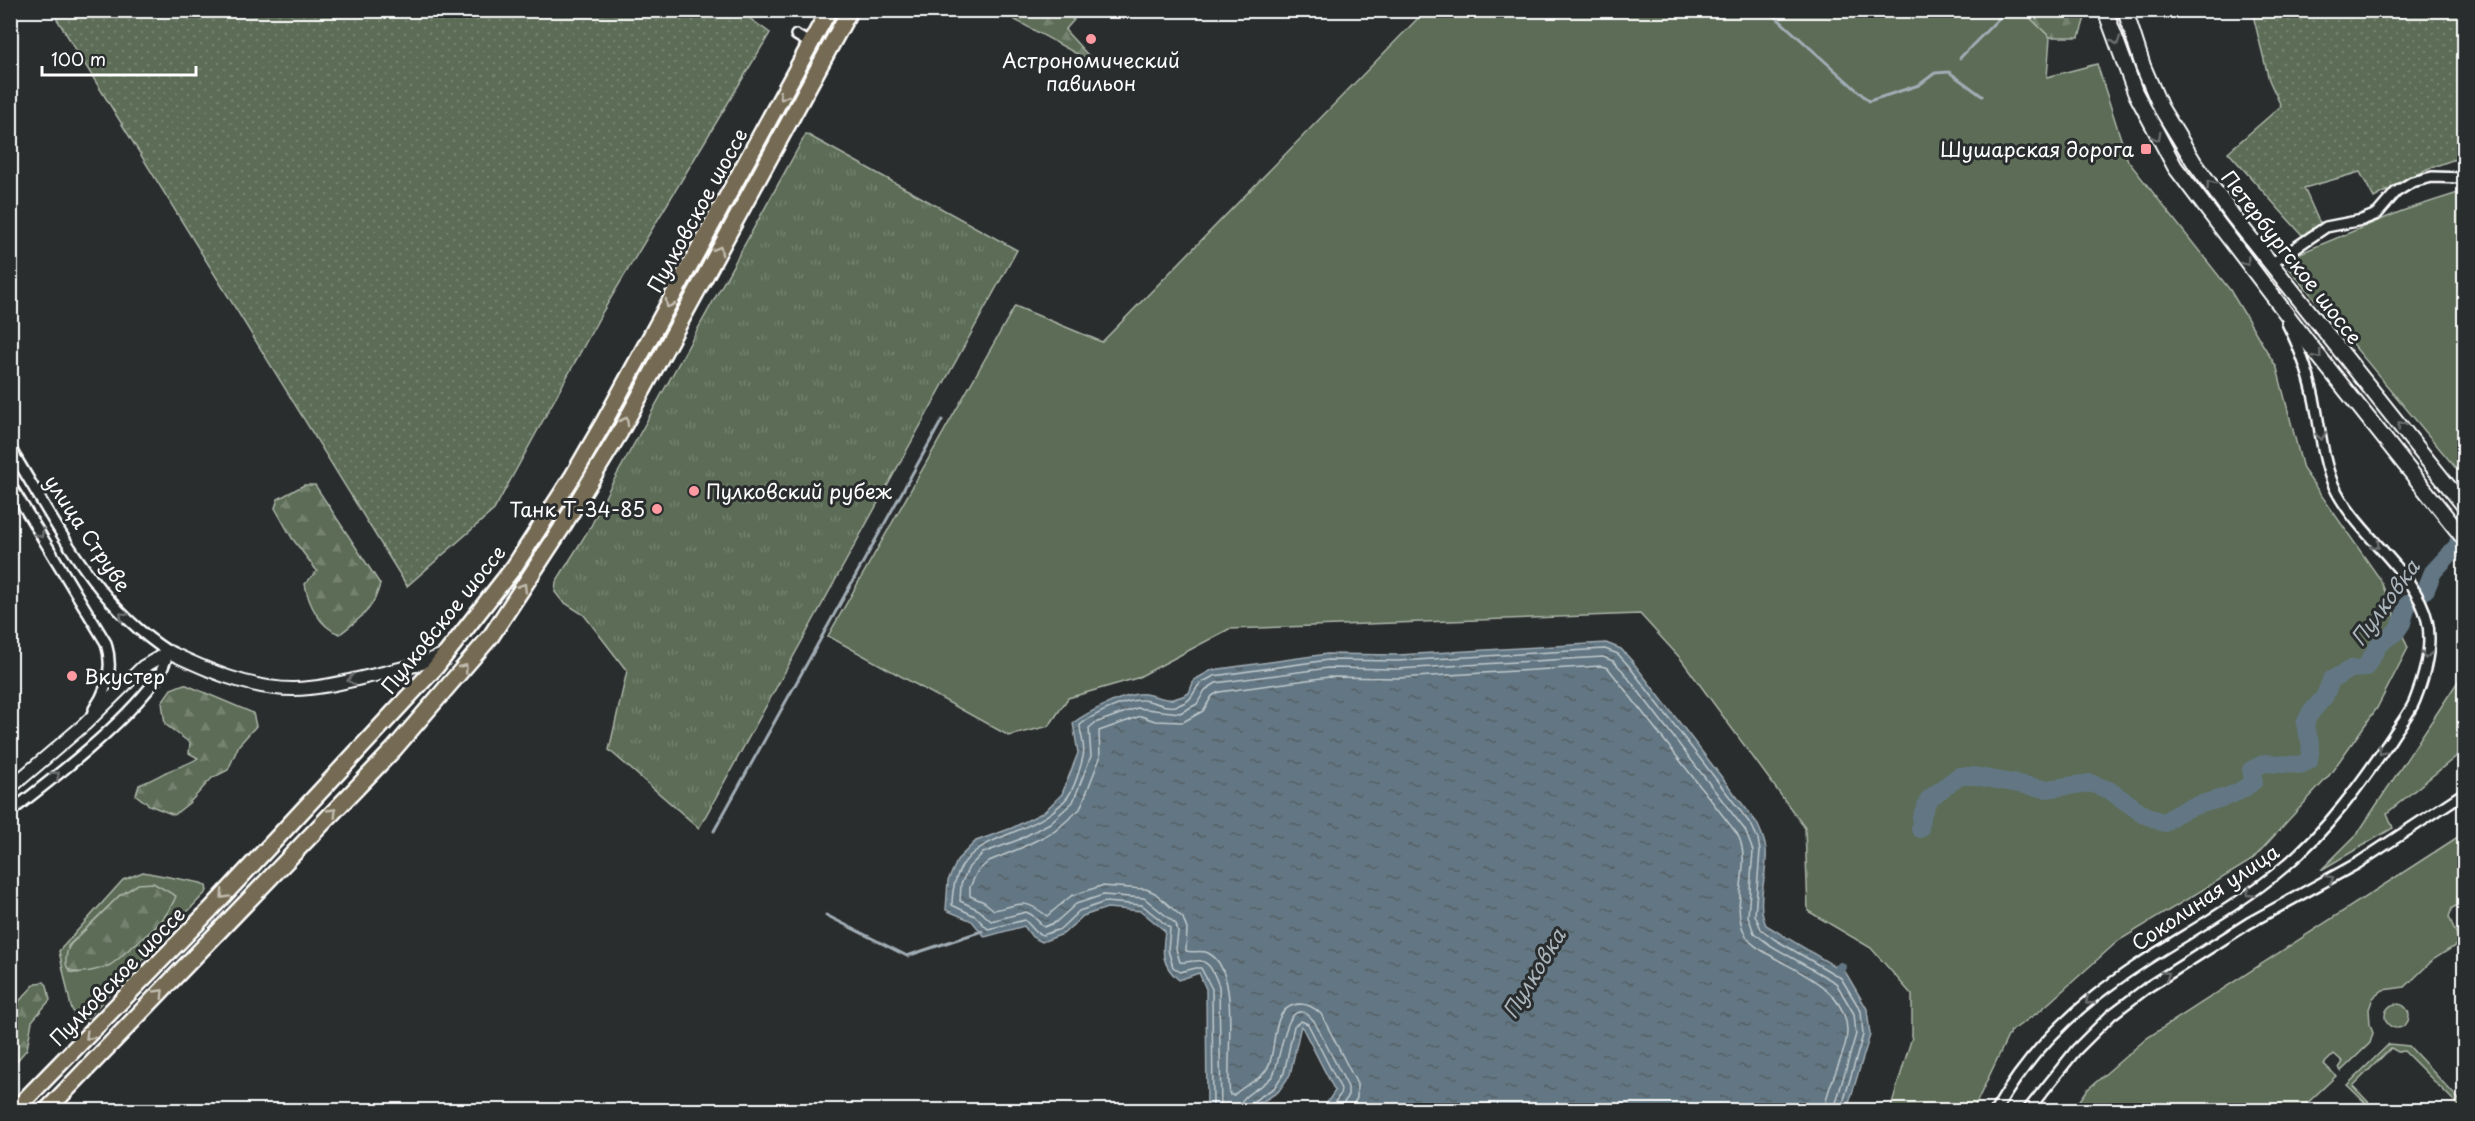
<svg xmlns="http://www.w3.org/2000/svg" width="2475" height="1121" viewBox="0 0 2475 1121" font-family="'Playpen Sans',sans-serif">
<defs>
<pattern id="forest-firs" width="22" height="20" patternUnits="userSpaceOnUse" patternTransform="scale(1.5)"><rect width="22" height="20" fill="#5b6c56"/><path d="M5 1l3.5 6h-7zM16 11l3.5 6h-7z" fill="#74826f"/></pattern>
<pattern id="park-tufts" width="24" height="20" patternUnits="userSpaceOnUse" patternTransform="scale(1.5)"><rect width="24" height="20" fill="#5b6c56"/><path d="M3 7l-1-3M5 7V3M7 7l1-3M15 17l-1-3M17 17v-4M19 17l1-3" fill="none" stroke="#74826f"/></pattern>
<pattern id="garden-dots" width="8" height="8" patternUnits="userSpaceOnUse" patternTransform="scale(1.5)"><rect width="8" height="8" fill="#5b6c56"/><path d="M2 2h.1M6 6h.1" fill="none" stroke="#74826f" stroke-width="1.8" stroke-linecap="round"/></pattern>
<pattern id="water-ripples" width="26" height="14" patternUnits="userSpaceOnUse" patternTransform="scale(1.5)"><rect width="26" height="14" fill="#627783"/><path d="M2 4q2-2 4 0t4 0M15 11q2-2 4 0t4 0" fill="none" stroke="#565f65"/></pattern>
</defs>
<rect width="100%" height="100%" fill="#2a2d2e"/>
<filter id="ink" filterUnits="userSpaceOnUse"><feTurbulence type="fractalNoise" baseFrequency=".0167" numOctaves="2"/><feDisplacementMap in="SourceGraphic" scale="12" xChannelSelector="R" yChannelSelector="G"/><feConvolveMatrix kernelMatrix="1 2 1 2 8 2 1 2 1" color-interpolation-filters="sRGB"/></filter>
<g filter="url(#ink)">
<g fill="#5b6c56" stroke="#adb6aa" stroke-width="1.5" fill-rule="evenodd">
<path d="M2023 11 2050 37 2047 77 2097 64 2128 161 2230 290 2277 368 2303 469 2380 579 2408 648 2377 708 2328 777 2252 860 2118 941 2040 1011 2010 1032 1973 1110H1890L1912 1037V995L1871 948 1808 911 1805 828 1681 659 1640 614 1229 629 1137 678 1068 698 1049 726 1009 736 828 636 1015 306 1102 342 1425 11Z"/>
<path d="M2464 191V478L2288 267 2293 256 2402 211Z"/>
<path d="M2464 672V750L2387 813 2393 828 2321 870 2358 833Z"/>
<path d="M2464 833V902L2452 908 2449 917 2457 935 2464 932V940L2434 959 2405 987 2383 990 2373 998 2369 1009 2370 1024 2373 1033 2370 1043 2341 1071 2339 1068 2343 1062 2334 1054 2324 1064 2336 1076 2300 1110H2073L2088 1089 2147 1038Z"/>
<path d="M143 872 201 883 206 886 207 891 84 1021 78 1022 71 1007 59 951 123 880ZM119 896 110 965 77 973 70 972 68 946Z"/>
<circle cx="2397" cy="1016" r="12"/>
<path d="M2389 1044 2409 1046 2464 1105V1110H2461L2462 1109 2404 1051 2398 1052 2391 1048 2353 1086 2376 1110H2373L2347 1085Z"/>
</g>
<g fill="url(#forest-firs)" stroke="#adb6aa" stroke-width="1.5">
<path d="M999 11H1060L1074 20 1065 30 1097 65Z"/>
<path d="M2023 11H2087L2079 37H2050Z"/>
<path d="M304 485H315L380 584C373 611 361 617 340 634 320 628 308 603 305 584L317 571 292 538 275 508 278 499Z"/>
<path d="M184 684 253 713 256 726 239 745 228 770 212 778 189 803 174 815 149 805 136 795 139 785C150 781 157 777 166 772 177 767 188 765 198 758L189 753 190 743 165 724 162 702 171 689Z"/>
<path d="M153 883 176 896C167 921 146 935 127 951 121 956 115 963 108 966 97 970 65 980 66 961 66 954 67 949 71 944L119 896 138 884Z"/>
<path d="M44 982 47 985 50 1000 32 1021 27 1049 11 1068V1010L36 983Z"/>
</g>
<path fill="url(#park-tufts)" stroke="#adb6aa" stroke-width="1.5" d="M806 134 1017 250 699 828 609 750 627 671 584 615 562 601 555 592 556 582 591 526 609 489Z"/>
<g fill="url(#garden-dots)" stroke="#adb6aa" stroke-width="1.5">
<path d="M738 10 770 33 603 311 494 510 407 586 52 11Z"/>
<path d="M2252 11H2464V156L2427 169 2374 198 2360 172 2304 188 2320 224 2303 236 2228 152 2281 106 2269 80Z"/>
</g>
<path fill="url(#water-ripples)" stroke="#a1adb5" stroke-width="1.5" d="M1606 643 1621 649 1632 661 1757 823C1761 832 1765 840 1766 850 1768 875 1755 902 1766 925L1846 973 1867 1009 1870 1035 1847 1110H1322L1335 1091 1301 1025 1290 1075 1278 1092 1249 1110H1207L1206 989 1199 973 1179 980C1161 965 1162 952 1165 931L1141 911 1107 908 1083 916 1063 934 1042 942 1032 937 1024 926 985 937 972 921 946 910 948 881 958 859 976 841 1012 828 1044 812 1062 794 1078 753 1073 723C1086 713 1129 691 1145 694 1166 698 1168 704 1189 693L1194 680 1212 670 1327 654 1398 655Z"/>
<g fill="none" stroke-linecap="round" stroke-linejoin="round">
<g stroke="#c0c9cd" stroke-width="1.5">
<path d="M1213 1110 1212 989 1201 968H1196L1180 972 1173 967 1168 950 1170 928 1142 905 1105 902 1079 911 1060 929 1043 935 1036 932 1025 920 988 929 975 916 952 905C953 827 1025 846 1066 799 1074 790 1080 769 1083 757 1086 746 1080 735 1080 725 1092 715 1126 699 1142 700 1153 700 1166 710 1179 705 1192 700 1191 697 1198 686 1201 682 1209 679 1214 676L1328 660 1398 661 1605 649 1618 654 1628 665 1752 826 1758 839 1760 851 1755 915 1761 929 1774 939 1841 978 1861 1011 1863 1035 1841 1110"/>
<path d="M1221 1110 1219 986C1214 974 1210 958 1194 961 1188 961 1185 963 1180 962L1176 949 1178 932 1176 924 1144 898 1103 895 1076 904 1056 922 1044 927 1032 915 1026 912 991 921 979 910 960 901 961 884 969 867 983 853 1018 840 1050 823 1073 802 1091 756 1089 728 1095 723 1137 708 1180 713 1197 704 1205 690 1216 683 1328 668 1398 669 1603 657 1613 661 1622 670 1745 830 1753 851 1748 916 1754 933 1770 945 1836 983 1854 1014 1856 1034 1834 1110"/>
<path d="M1239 1110C1240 1092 1264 1089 1273 1075 1281 1064 1285 985 1314 1021L1348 1087V1097L1338 1110"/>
<path d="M1247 1110 1249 1104 1274 1088 1284 1073 1294 1026 1301 1021 1308 1024 1341 1089 1340 1095 1329 1110"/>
<path d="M1350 1110 1357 1098V1084L1321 1014C1315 1008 1309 1004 1300 1004 1270 1005 1277 1046 1269 1065 1263 1080 1244 1084 1234 1095H1230C1224 1062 1243 970 1208 953 1201 950 1193 953 1186 951L1187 929 1183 918 1155 893 1146 889 1101 886 1071 896 1047 916C1022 897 1022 905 994 910L984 902 970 896V887L977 872 989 861 1021 848 1055 831 1080 809 1100 758 1099 731 1141 716 1155 721 1183 722 1203 711 1212 696 1219 692 1329 677 1398 678 1601 666 1608 668 1738 835C1753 866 1729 903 1745 934 1750 945 1763 951 1773 957 1802 974 1846 990 1847 1031 1847 1055 1826 1085 1825 1110"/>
</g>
<g stroke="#a1adb5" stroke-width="3">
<path d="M1768 10 1869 101 1919 85 1935 73 1949 72 1982 96"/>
<path d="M1960 58 2001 16"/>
<path d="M714 831 942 420"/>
<path d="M826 915 907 956 982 931"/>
</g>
<path stroke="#627783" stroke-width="10" d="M1839 970 1841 967"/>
<path stroke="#627783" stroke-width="18" d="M1920 829 1921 817 1929 799 1959 776H1974L2046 789 2090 783 2109 790 2145 815 2164 823C2196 796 2224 807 2254 781L2251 770 2265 763 2300 765 2309 761 2311 746 2305 724 2309 715 2325 696 2331 680 2351 669 2365 668 2380 643 2396 632 2402 623 2407 605 2426 589 2433 572 2458 545 2461 526 2464 523"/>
<g stroke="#fff" stroke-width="14">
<g id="minor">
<path d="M796 35 811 44"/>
<path d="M2271 264 2326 227 2362 220 2377 214 2396 192 2412 182 2432 177 2464 178"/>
<path d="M10 448C56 523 94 604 169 652 165 661 162 673 155 681 118 729 59 774 10 812"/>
<path d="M10 484 106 643C113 666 108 689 94 709"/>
<path d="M1996 1110C2021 1066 2055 1028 2095 996 2155 948 2226 917 2284 867 2327 831 2360 785 2391 739 2399 726 2410 713 2415 700 2424 677 2433 645 2427 620 2416 571 2355 534 2333 484 2324 462 2321 437 2317 414 2312 383 2302 352 2287 323"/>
<path d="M2028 1110 2076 1050 2111 1015 2148 987 2249 923 2358 863 2464 793"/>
</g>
</g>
<g stroke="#fff" stroke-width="16">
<path id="tertiary" d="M10 788 85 724 143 667 169 652C207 670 249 689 293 689 319 689 345 682 370 676 396 670 421 665 445 654"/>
</g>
<g stroke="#fff" stroke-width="18">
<g id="secondary">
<path d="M2105 10 2135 92 2175 167 2310 345 2464 539"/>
<path d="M2125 10 2143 66 2161 108 2194 162 2233 216 2464 506"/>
</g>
</g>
<g stroke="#fff" stroke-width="20">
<g id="trunk">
<path d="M15 1110 210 910 435 668 514 567 573 476 603 424 829 10"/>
<path d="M47 1110 394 749 491 636 561 529 620 432 850 10"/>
</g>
</g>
<use href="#minor" stroke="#2a2d2e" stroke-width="9"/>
<use href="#tertiary" stroke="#2a2d2e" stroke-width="12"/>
<use href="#secondary" stroke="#2a2d2e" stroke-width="14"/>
<use href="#trunk" stroke="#756b52" stroke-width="15"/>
</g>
<defs><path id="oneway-chevron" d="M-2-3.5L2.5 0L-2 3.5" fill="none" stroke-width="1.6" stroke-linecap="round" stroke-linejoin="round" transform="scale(1.5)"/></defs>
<g stroke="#6a6c6d">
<use href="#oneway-chevron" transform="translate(2116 41) rotate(71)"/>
<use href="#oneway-chevron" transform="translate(2157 137) rotate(62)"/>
<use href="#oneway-chevron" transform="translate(2210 184) rotate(-126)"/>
<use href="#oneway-chevron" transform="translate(2246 262) rotate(52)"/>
<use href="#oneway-chevron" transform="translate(2318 355) rotate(51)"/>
<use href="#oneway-chevron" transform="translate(2401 425) rotate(-129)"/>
<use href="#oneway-chevron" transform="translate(2321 436) rotate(80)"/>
<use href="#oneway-chevron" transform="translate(40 534) rotate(59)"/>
<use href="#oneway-chevron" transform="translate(2376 545) rotate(48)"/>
<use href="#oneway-chevron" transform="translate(123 616) rotate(-136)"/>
<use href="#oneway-chevron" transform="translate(2426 655) rotate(100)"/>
<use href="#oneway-chevron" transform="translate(351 680) rotate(168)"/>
<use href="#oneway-chevron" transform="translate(2382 751) rotate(123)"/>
<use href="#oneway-chevron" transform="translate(56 775) rotate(-39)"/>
<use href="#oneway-chevron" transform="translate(2330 879) rotate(-31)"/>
<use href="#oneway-chevron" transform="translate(2250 893) rotate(147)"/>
<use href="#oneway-chevron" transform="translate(2166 975) rotate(-32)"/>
<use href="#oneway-chevron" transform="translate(2089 1001) rotate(139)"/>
</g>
<g stroke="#c1bcb1">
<use href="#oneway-chevron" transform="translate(783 96) rotate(119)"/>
<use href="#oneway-chevron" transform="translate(719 250) rotate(-61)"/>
<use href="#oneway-chevron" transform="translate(669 304) rotate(119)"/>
<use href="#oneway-chevron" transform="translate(625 421) rotate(-61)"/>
<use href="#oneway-chevron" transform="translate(523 587) rotate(-58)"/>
<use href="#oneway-chevron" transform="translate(464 668) rotate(-51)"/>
<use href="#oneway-chevron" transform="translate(333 812) rotate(-46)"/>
<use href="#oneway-chevron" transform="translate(224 895) rotate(133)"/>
<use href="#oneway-chevron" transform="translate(160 993) rotate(-46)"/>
<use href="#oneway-chevron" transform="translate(89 1036) rotate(135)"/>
</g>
</g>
<g fill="#ff9aa2" stroke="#2a2d2e" stroke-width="2">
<circle cx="1091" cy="39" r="6"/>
<rect x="2140" y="143" width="12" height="12" rx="3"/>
<circle cx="694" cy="491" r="6"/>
<circle cx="657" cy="509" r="6"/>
<circle cx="72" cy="676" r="6"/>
</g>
<g text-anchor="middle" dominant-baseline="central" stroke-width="6" stroke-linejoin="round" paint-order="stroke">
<g font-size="20" fill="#fff" stroke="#2a2d2e" text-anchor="end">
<text x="1091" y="60" text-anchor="middle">Астрономический<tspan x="1091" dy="23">павильон</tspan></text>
<text x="2134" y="149">Шушарская дорога</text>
<text x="706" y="491" text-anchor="start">Пулковский рубеж</text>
<text x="645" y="509">Танк Т-34-85</text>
<text x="84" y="676" text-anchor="start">Вкустер</text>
</g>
<g font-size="20" fill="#fff" stroke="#2a2d2e">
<text transform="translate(697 210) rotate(-61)">Пулковское шоссе</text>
<text transform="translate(2292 257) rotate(52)">Петербургское шоссе</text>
<text transform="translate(88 533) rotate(56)">улица Струве</text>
<text transform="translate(443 619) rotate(-51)">Пулковское шоссе</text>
<text transform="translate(2205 897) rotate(-34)">Соколиная улица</text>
<text transform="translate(117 976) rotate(-46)">Пулковское шоссе</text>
</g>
<g font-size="21" font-style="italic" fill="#a9b4bb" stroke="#2a2d2e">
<text transform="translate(2384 602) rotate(-54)">Пулковка</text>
<text transform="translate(1533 973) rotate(-59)">Пулковка</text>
</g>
</g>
<rect width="2475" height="1121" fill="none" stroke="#2a2d2e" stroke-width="36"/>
<rect x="18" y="18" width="2439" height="1085" fill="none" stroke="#fff" stroke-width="2" filter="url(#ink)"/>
<path d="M42 66v9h154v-9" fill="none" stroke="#ffffff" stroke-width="3"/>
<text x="51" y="66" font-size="18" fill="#ffffff" stroke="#2a2d2e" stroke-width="4.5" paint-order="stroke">100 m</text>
</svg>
